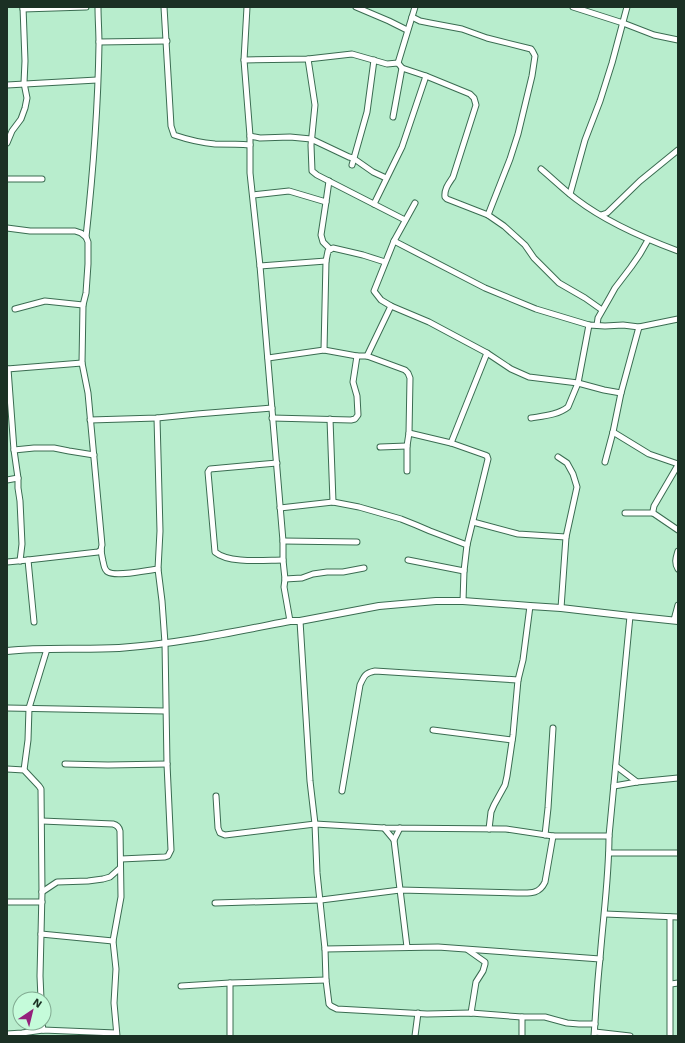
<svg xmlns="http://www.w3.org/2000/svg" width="685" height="1043" viewBox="0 0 685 1043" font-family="'Work Sans',sans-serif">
<rect width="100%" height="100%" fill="#b8edcd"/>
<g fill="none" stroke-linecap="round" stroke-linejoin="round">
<g stroke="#3a6c51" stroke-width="7">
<g id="minor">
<path d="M164 7 171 126 174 135C186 139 202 143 215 144 227 144 238 144 250 145"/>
<path d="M247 7 244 60 250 136V173L260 266 283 541V560L285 579 284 587 290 621"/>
<path d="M356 7 389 21 407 30"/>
<path d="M573 7 623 23 654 35 678 40"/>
<path d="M23 9 86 7"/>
<path d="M412 17 420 21 430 23 462 29 487 38 531 49 533 52 535 56 532 76 518 134 510 159 488 215"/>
<path d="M99 42 167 41"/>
<path d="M308 59 315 105 311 145 312 171 317 175 405 220"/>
<path d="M244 60 308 59 352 54 387 64 398 63 402 68 426 76 470 94 474 98 476 105 453 177C449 183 444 189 445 197L447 199 488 215 504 226 525 245 534 258 559 283 585 298 602 310"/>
<path d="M398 63 415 7"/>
<path d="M7 85 97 80"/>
<path d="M393 117 402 68"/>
<path d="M250 136 260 138 290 137 311 139 349 157 353 158 373 172 386 178"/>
<path d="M7 143 12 131 21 119 25 108 27 98 24 83 25 61 23 7"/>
<path d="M352 165 367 112 374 60"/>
<path d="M541 169C553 179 564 190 576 199 606 222 643 238 678 251"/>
<path d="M7 179H42"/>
<path d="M570 194 585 140 600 101 612 63 627 7"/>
<path d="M253 195 289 191 326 202 329 181"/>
<path d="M326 202 321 235 323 242 330 249"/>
<path d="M415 203 394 241 374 291 381 300 391 306 429 322 487 353 511 369 529 377 578 383 604 390 621 393"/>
<path d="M374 204 402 147 426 76"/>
<path d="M601 215 607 213 640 181 678 150"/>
<path d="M7 228 30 231H75L81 233 86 237 88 242V264L86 293 83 305 82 363"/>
<path d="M86 237C93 173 98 108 99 44 99 32 98 19 98 7"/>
<path d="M394 241 485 288 536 309 589 325 605 326 623 325 639 327 678 319"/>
<path d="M260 266 326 261"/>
<path d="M15 309 45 301 83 305"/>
<path d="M597 325 598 318 610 297 615 288 631 267 640 254 648 240"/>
<path d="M324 350 326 261 328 251 333 248 363 255 385 262"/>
<path d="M367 356 391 306"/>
<path d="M268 358 324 350 357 356H367L405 370 408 373 410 378 409 433 407 446V471"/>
<path d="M7 369 82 363 88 393 102 545C100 551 102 556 103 561 104 565 104 570 108 572 116 577 148 570 158 569"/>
<path d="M8 369 14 450 18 478V488L20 501 22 544 20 561"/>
<path d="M272 418 351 420 355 419 358 415 357 396 353 382 357 356"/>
<path d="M531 418C543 416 558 415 568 407L578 383 589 325"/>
<path d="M330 419 333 502"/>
<path d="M90 420 157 418 197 414 272 408"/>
<path d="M613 432 649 454 678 464"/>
<path d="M409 433 451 443 485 455 487 456 488 459 467 545 464 571 463 601"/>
<path d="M451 443 487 353"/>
<path d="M380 447 407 446"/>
<path d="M14 450 34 448H54L69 451 94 455"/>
<path d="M558 457 567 463 573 474 577 487 566 537 561 608"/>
<path d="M605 462 613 432 621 393 639 327"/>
<path d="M277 463 210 469 208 472 215 552C229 564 265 560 283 560"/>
<path d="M678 465 654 506 653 511V513L678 530"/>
<path d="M7 480 18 478"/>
<path d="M280 508 333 502 359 507 401 519 416 525 430 531 467 545"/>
<path d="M625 513H653"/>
<path d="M473 522 518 534 566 537"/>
<path d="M283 541 357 542"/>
<path d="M678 551C676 558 674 562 678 569"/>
<path d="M28 560 34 622"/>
<path d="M408 560 464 571"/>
<path d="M7 562 28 560 98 552 101 550"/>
<path d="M285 579 302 578 313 574 327 572H343L364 568"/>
<path d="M674 620 678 605"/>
<path d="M300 621 310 781 315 824 317 873 325 949 326 980 329 1004 331 1006 337 1009 427 1014 471 1013 522 1017H545L567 1023 579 1024H595"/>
<path d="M7 708 165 711"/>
<path d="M433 730 512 740"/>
<path d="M65 764 108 765 167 764"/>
<path d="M616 766 637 782"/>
<path d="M7 769 24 770 39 786 41 789 42 892 40 976 41 999"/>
<path d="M24 770 28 740 29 708 47 649"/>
<path d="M614 786 637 782 678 778"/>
<path d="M342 791 360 685C364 676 365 673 375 671L518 680"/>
<path d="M216 796 218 828 220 833 225 835 315 824 384 828 506 829 553 836H609"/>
<path d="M42 821 113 824C117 825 119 827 120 831L121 897 113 941 116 969 114 1003 117 1036"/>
<path d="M384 828 394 840"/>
<path d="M400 828 394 840 407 947"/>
<path d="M489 829 491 812 494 805 505 785 507 776 513 735 518 680 523 660 530 606"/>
<path d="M545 835 548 808 553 728"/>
<path d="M609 853H678"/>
<path d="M121 859 165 857 168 856 171 850 167 764 165 643 162 601 158 569 160 531 157 418"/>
<path d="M42 892 57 882 88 881 103 879 110 877 120 868"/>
<path d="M7 902H42"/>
<path d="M215 903 321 900 400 890 517 893C529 893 539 895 545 882L553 836"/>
<path d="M605 914 678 917"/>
<path d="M41 934 113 941"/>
<path d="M325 949 438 947 600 959"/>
<path d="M468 950 485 962V964L483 971 476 982 471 1013"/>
<path d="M230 983V1036"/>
<path d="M671 984 678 983"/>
<path d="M181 986 230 983 326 980"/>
<path d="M42 1023 43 1030"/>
<path d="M595 1032 630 1036"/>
<path d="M7 1034 22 1033 43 1030 116 1033"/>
<path d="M415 1036 418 1013"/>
<path d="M522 1036V1017"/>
<path d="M594 1036C596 1010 597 985 600 959 603 918 609 878 609 836L630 616"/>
<path d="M670 1036V917"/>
</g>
</g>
<g stroke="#3a6c51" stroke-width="8">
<path id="tertiary" d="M7 651C44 647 82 650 119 648 177 644 233 632 290 621H300L379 606 436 601H463L530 606 561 608 630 616 678 621"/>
</g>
<use href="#minor" stroke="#fff" stroke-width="5"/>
<use href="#tertiary" stroke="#fff" stroke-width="6"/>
</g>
<rect width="685" height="1043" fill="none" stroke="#1b3024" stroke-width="16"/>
<g transform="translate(32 1011) rotate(35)"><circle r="19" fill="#c5fbda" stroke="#81aa91"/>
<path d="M0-3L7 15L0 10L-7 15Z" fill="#95207c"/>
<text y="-6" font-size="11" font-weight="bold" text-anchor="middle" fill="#1b3024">N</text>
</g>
</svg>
